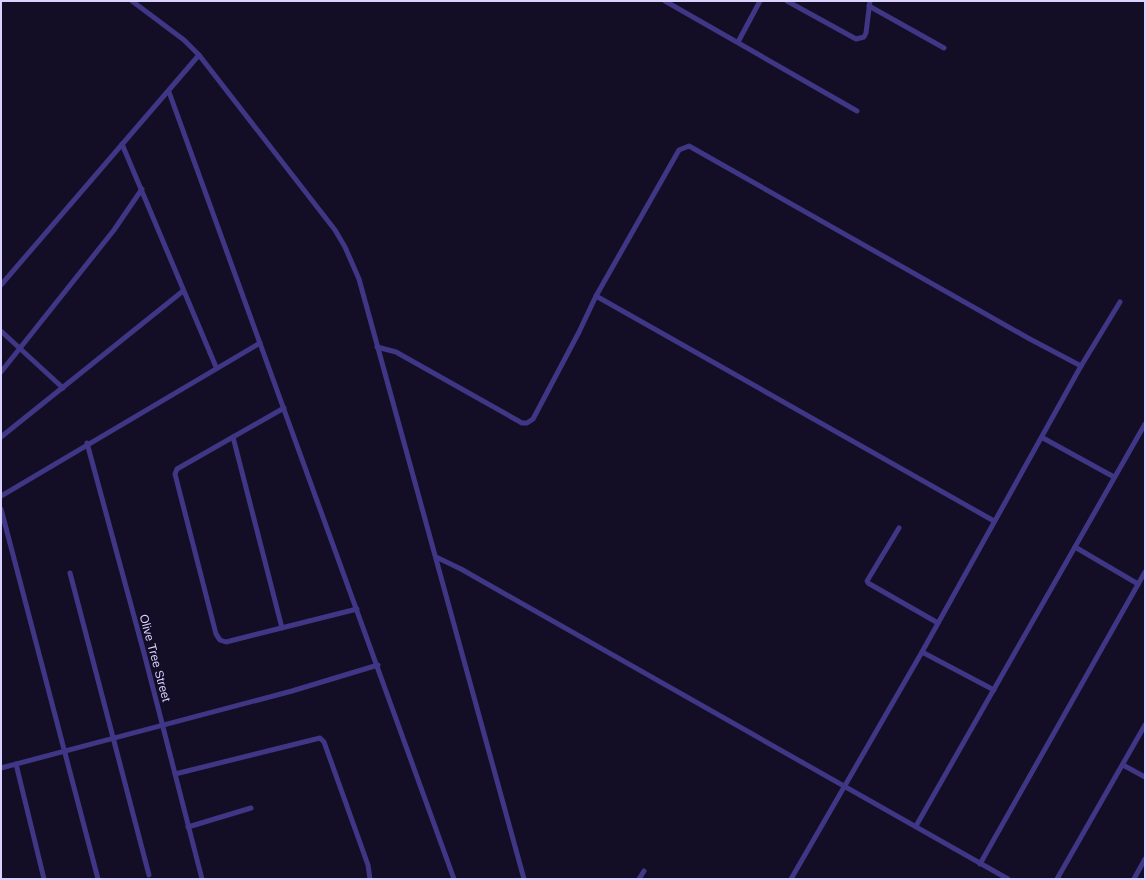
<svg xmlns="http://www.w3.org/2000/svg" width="1146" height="880" viewBox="0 0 1146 880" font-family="Helvetica,sans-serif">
<rect width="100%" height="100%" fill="#130e25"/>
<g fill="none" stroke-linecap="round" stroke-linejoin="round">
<g stroke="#403686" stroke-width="5">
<path d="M132 1 184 40 199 55 335 230 345 247 359 279 524 879"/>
<path d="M665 1 857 111"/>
<path d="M787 1 856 39 864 37 866 33 870 1"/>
<path d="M869 6 944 48"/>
<path d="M738 42 760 1"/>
<path d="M169 92 454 879"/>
<path d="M122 144 216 367"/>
<path d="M1 285 199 55"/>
<path d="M596 296 994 521"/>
<path d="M1 331 63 388"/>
<path d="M377 347 396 352 522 423H527L533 419 579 332 596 296 679 150 689 146 1028 338 1081 366"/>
<path d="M1 372 114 230 142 189"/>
<path d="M284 408 177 469 175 474 216 634 220 640 226 642 357 609"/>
<path d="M1 437 183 291"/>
<path d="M233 437 282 628"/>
<path d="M1043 438 1114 477"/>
<path d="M87 443 144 653 202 879"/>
<path d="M1 496 260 343"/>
<path d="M1 509 98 879"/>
<path d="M899 528 867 581 868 583 938 623"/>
<path d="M1075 547 1138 584"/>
<path d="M436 557 461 569 1008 879"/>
<path d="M70 573 149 875"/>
<path d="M922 652 994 690"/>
<path d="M16 764 44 879"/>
<path d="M1123 765 1145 777"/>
<path d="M1 768 292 691 378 665"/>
<path d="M175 774 320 738 324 742 368 865 370 879"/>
<path d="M916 826 1145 424"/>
<path d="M188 827 251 808"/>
<path d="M980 864 1145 572"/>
<path d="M639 879 644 871"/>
<path d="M791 879 922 652 1081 366 1120 302"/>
<path d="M1057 879 1145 725"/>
<path d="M1134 879 1145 859"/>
</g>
</g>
<g text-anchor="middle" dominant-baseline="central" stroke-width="3.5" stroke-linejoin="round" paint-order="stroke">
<g font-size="12" fill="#dad2ff" stroke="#130e25">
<text transform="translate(155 658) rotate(75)">Olive Tree Street</text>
</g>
</g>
<rect width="1146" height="880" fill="none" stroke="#dad2ff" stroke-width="4"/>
</svg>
